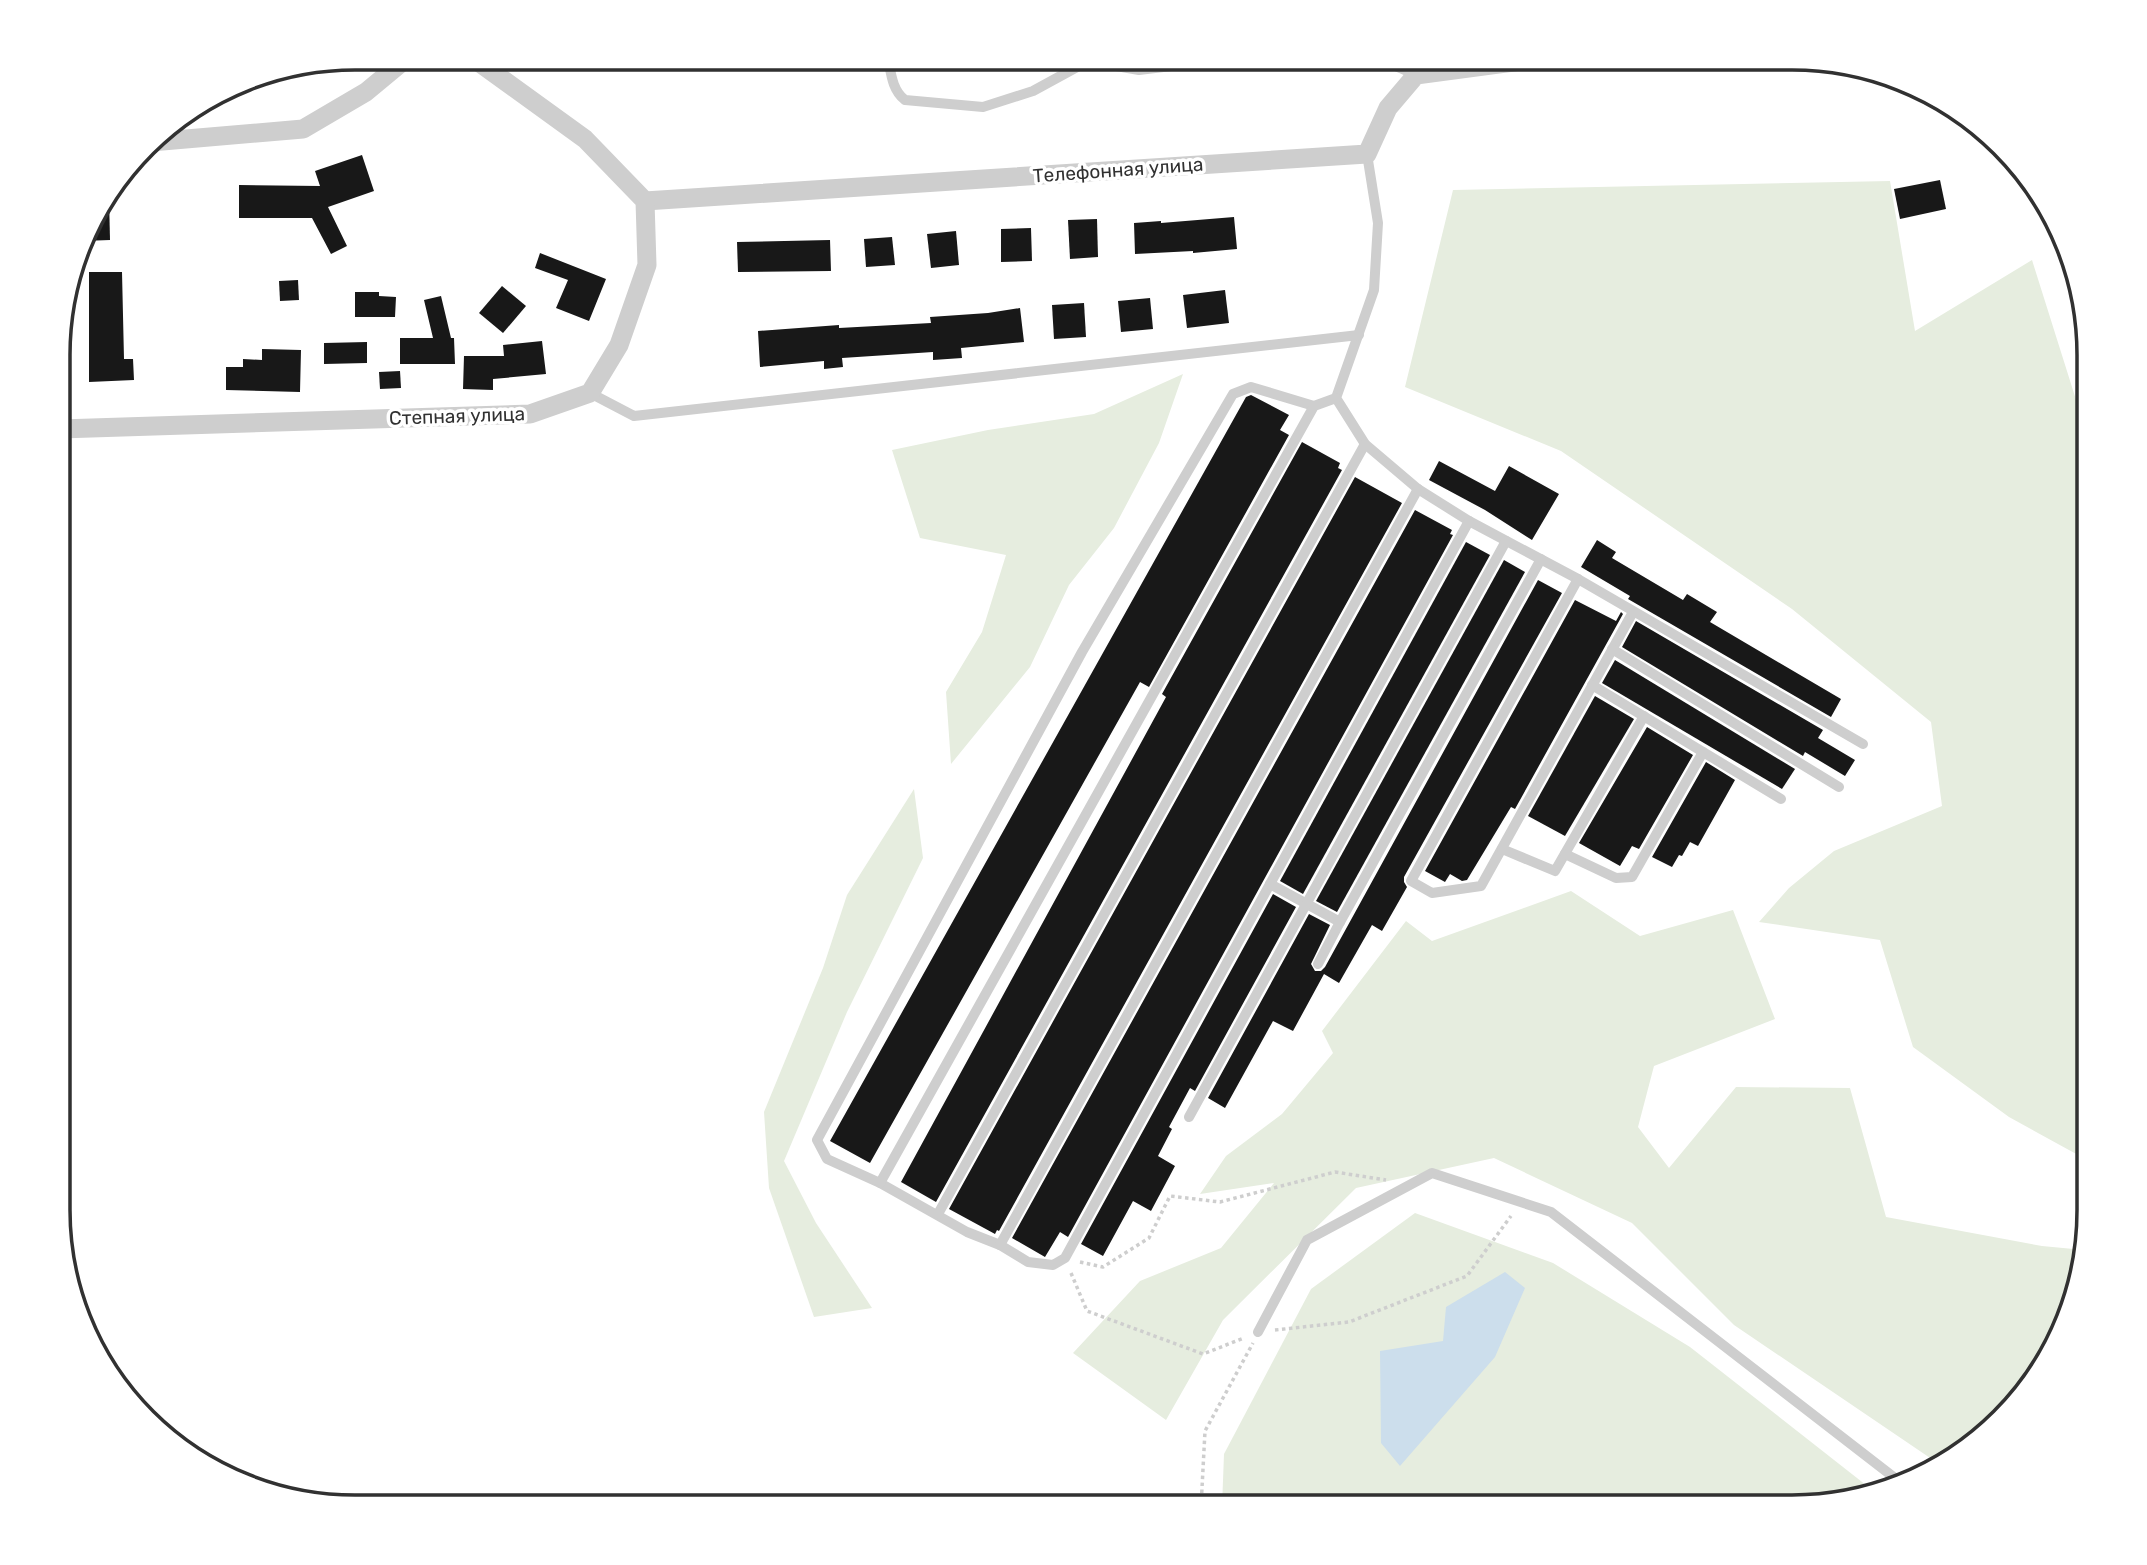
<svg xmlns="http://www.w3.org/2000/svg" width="2147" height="1565" viewBox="0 0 2147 1565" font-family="Rubik,sans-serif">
<rect width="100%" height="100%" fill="#fff"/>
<g fill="#e6eddf">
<path d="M1890 181 1915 331 2032 260 2089 441V1161L2009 1117 1913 1047 1880 940 1759 922 1789 888 1834 851 1942 806 1931 722 1792 609 1561 451 1405 387 1453 190Z"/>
<path d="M1183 374 1159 443 1114 528 1069 585 1030 667 951 764 946 692 982 632 1006 555 920 538 892 450 988 430 1094 414Z"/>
<path d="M914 789 923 858 847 1012 784 1161 816 1223 872 1308 814 1317 769 1188 764 1112 823 968 847 895Z"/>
<path d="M1571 891 1640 936 1733 910 1775 1019 1654 1066 1638 1127 1669 1168 1736 1087 1850 1088 1886 1217 2042 1246 2084 1250 2067 1323 2028 1391 1939 1464 1734 1325 1632 1223 1494 1158 1356 1188 1223 1320 1166 1420 1073 1353 1140 1281 1221 1248 1274 1183 1200 1194 1226 1156 1282 1114 1333 1053 1322 1031 1406 921 1432 941Z"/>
<path d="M1415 1213 1553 1263 1690 1347 1871 1489 1792 1507H1222L1224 1454 1311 1289Z"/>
</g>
<path fill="#ccdeec" d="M1505 1272 1525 1288 1495 1357 1400 1466 1381 1443 1380 1351 1443 1341 1446 1307Z"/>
<g fill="#181818">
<path d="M362 155 374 191 328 207 347 246 331 254 312 218H239V185L320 186 315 171Z"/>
<path d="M1940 180 1946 209 1900 219 1894 189Z"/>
<path d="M109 197 110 240 83 241 89 223Z"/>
<path d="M1234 217 1237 249 1193 253V251L1135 254 1134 223 1161 221V223Z"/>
<path d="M1097 219 1098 257 1070 259 1068 220Z"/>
<path d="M1031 228 1032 261 1001 262V229Z"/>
<path d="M956 231 959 265 931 268 927 234Z"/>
<path d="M892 237 895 265 866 267 864 239Z"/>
<path d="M830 240 831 271 738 272 737 242Z"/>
<path d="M540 253 606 279 589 321 556 308 568 280 535 268Z"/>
<path d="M89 272H122L124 359H133L134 380 89 382Z"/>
<path d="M298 280 299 300 280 301 279 281Z"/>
<path d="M502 286 526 306 503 333 479 313Z"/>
<path d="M1225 290 1229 323 1187 328 1183 295Z"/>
<path d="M355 292H379V296L396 297 395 317H355Z"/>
<path d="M441 296 451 338H454L455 364H400V338H433L424 300Z"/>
<path d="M1150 298 1153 329 1121 332 1118 301Z"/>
<path d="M1084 303 1086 337 1054 339 1052 305Z"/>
<path d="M1020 308 1024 342 961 348 962 358 933 360V352L842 358 843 367 824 369V361L760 367 758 331 839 325V328L931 323 930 317 988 313Z"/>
<path d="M542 341 546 374 493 379V390L463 389 464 356H504L503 345Z"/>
<path d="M367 342V363L324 364V343Z"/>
<path d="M262 349 301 350 300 392 226 390V367H243V359L262 360Z"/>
<path d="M400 371 401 388 380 389 379 372Z"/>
<path d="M1251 395 1289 415 1280 430 1289 435 1149 687 1140 682 870 1163 830 1141 1246 397Z"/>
<path d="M1302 442 1340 463 1338 468 1342 470 936 1202 901 1182 1166 697 1162 694Z"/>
<path d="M1439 461 1495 491 1509 466 1559 494 1532 540 1485 510 1429 480Z"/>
<path d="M1355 477 1402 503 999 1231 997 1230 995 1234 949 1209Z"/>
<path d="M1415 510 1452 530 1450 534 1453 535 1068 1237 1060 1232 1045 1257 1012 1238Z"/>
<path d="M1597 540 1616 552 1612 558 1683 600 1687 594 1717 612 1710 622 1841 699 1831 717 1628 599 1630 596 1581 567Z"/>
<path d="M1466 542 1490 555 1303 894 1280 881Z"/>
<path d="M1504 560 1525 572 1337 912 1316 901Z"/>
<path d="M1538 580 1562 593 1404 877V882L1407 887 1382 931 1372 925 1339 983 1324 974 1293 1031 1273 1021 1225 1108 1208 1098 1309 914 1330 925 1311 964 1315 971H1321L1325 967Z"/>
<path d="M1575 600 1616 621 1621 612 1623 614 1515 809 1511 807 1467 880 1462 881 1450 874 1445 882 1425 871Z"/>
<path d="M1636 621 1823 730 1818 738 1855 760 1845 776 1805 752 1803 756 1622 647Z"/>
<path d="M1615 660 1795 769 1782 789 1602 683Z"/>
<path d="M1595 696 1634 719 1565 836 1528 816Z"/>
<path d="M1647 727 1693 755 1639 849 1632 846 1620 866 1579 843Z"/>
<path d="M1706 762 1735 780 1698 846 1690 842 1682 856 1679 855 1672 867 1652 857Z"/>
<path d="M1273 894 1296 907 1195 1091 1190 1088 1169 1127 1172 1129 1158 1156 1175 1166 1151 1211 1133 1201 1103 1256 1081 1244Z"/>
</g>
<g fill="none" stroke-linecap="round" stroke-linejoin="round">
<g stroke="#cecece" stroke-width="3.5" stroke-dasharray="3.5 3.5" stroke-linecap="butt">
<path d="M1080 1262 1103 1267 1149 1238 1170 1196 1220 1202 1335 1172 1386 1180"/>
<path d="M1071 1273 1087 1311 1203 1354 1244 1338"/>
<path d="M1275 1330 1349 1322 1467 1276 1511 1216"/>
<path d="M1201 1507 1205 1431 1253 1343"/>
</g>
<g stroke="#cecece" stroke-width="10">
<path d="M888 58C891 73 892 90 905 100L983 107 1033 91 1088 61 1139 70 1236 58"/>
<path d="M1377 58 1416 75"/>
<path d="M1367 154 1378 223 1374 290 1336 398 1365 444 1418 489 1469 521 1578 579 1863 744"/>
<path d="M590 393 634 416 1359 335"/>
<path d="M1314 406 1251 387 1233 394 1082 652 817 1140 827 1159 880 1183 967 1232 1000 1245 1028 1262 1053 1265 1065 1258 1469 521"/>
<path d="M1578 579 1411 881 1432 893 1481 886 1633 612"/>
<path d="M1612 649 1839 787"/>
<path d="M1592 685 1781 799"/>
<path d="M1502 849 1555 871 1644 716"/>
<path d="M1565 854 1616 878 1632 877 1703 752"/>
<path d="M1270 884 1340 922 1541 559"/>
<path d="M1318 964 1340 922"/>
<path d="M1189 1117 1506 541"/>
<path d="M880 1183 1314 406 1336 398"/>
<path d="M938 1214 1365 444"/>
<path d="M1000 1245 1418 489"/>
<path d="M1258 1332 1307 1240 1432 1173 1551 1212 1900 1482"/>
</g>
<g stroke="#cecece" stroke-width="19">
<path d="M1086 58 1088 61"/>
<path d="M151 142 303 129 366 92 407 58"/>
<path d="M645 201 1367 154 1388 108 1416 75 1545 58"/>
<path d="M60 429 530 414 590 393 619 345 647 265 645 201 585 139 473 58"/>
</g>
</g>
<g text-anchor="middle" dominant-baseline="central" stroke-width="7" stroke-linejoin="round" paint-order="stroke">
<g font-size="19" fill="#313131" stroke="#fff">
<text transform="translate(1118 170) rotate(-4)">Телефонная улица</text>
<text transform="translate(457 416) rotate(-2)">Степная улица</text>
</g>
</g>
<path d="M0 0H2147V1565H0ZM355 70H1792A285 285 0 0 1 2077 355V1210A285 285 0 0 1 1792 1495H355A285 285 0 0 1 70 1210V355A285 285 0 0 1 355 70Z" fill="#fff" fill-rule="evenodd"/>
<path fill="none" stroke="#313131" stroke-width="3.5" d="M355 70H1792A285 285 0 0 1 2077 355V1210A285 285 0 0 1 1792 1495H355A285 285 0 0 1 70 1210V355A285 285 0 0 1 355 70Z"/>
</svg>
